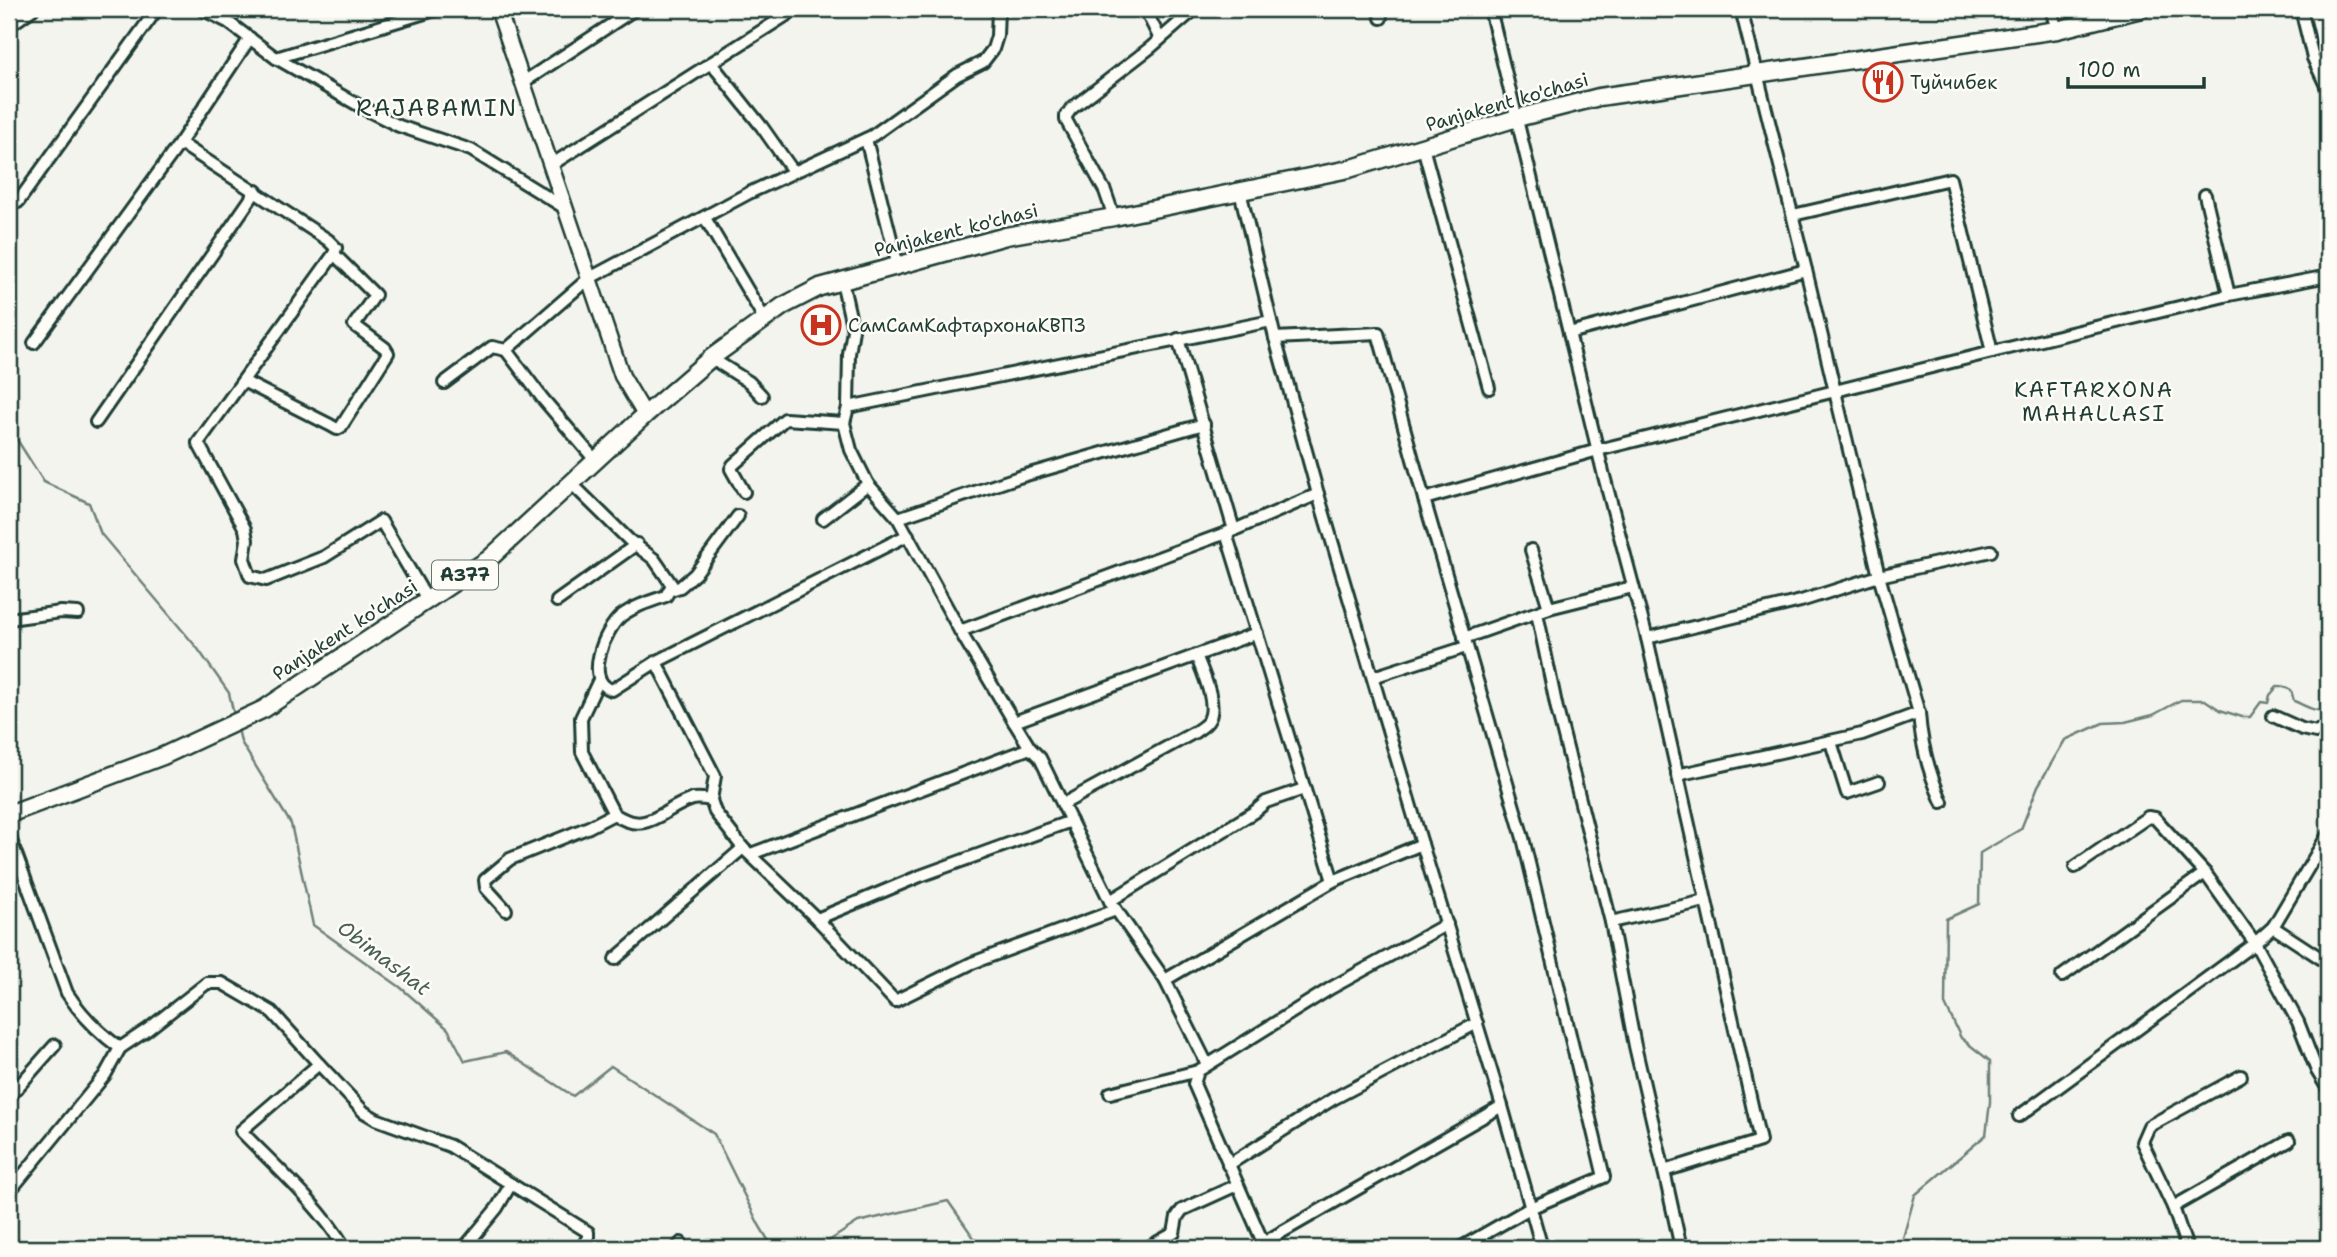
<svg xmlns="http://www.w3.org/2000/svg" width="2337" height="1257" viewBox="0 0 2337 1257" font-family="'Shantell Sans',sans-serif">
<rect width="100%" height="100%" fill="#f4f4ef"/>
<filter id="ink" filterUnits="userSpaceOnUse"><feTurbulence type="fractalNoise" baseFrequency=".0143" numOctaves="2"/><feDisplacementMap in="SourceGraphic" scale="14" xChannelSelector="R" yChannelSelector="G"/><feConvolveMatrix kernelMatrix="1 2 1 2 8 2 1 2 1" color-interpolation-filters="sRGB"/></filter>
<g filter="url(#ink)">
<g fill="none" stroke-linecap="round" stroke-linejoin="round">
<g stroke="#6e8179" stroke-width="2.5">
<path d="M9 427 44 482 89 503 101 534 198 649 229 693 234 715"/>
<path d="M238 728 241 742 291 824 313 925 400 987 448 1029 465 1061 506 1052 573 1096 611 1066 714 1134 759 1225 773 1248"/>
<path d="M818 1248 858 1222 948 1201 981 1248"/>
<path d="M1897 1248 1901 1245 1915 1195 1986 1135 1990 1102V1061L1961 1038 1945 1004 1946 919 1979 904 1980 853 2021 829 2038 786 2065 740 2103 723 2125 722 2153 715 2181 700H2205L2220 710 2242 717H2250L2261 702 2268 703 2270 695 2277 687H2284L2291 690 2294 701C2306 706 2316 713 2328 710"/>
</g>
<g stroke="#1f3d34" stroke-width="16">
<g id="street">
<path d="M202 9 228 22 276 58 365 109 399 126 471 150 565 208"/>
<path d="M1145 9 1160 39"/>
<path d="M1379 9 1381 18"/>
<path d="M1490 9 1604 476 1647 638 1801 601 1879 576 1991 551"/>
<path d="M2051 9 2057 30"/>
<path d="M2301 9 2313 58 2328 90"/>
<path d="M9 26 33 9"/>
<path d="M276 58 438 9"/>
<path d="M711 63 762 127 793 171"/>
<path d="M522 83 635 9"/>
<path d="M866 139 898 266"/>
<path d="M180 143 328 240 336 248 334 254 375 295 354 325 385 348 388 353 341 427 337 429 330 425 243 381"/>
<path d="M1423 147 1489 388"/>
<path d="M551 165 796 9"/>
<path d="M1240 191 1271 321"/>
<path d="M2205 195 2229 295"/>
<path d="M18 202 157 9"/>
<path d="M1793 215 1950 179 1992 352"/>
<path d="M1114 217 1105 191 1066 120V116L1071 109 1150 48 1195 9"/>
<path d="M705 218 764 318"/>
<path d="M334 254 198 443 245 529 247 540 244 559 250 576 266 580 324 557 381 521 428 601"/>
<path d="M842 281 853 330 849 354 848 407 844 423 851 450 868 484 898 518 960 631 1014 722 1030 748 1040 758 1110 901 1165 980 1207 1064"/>
<path d="M1569 333 1806 270"/>
<path d="M1178 339 1234 530 1226 533 1333 881"/>
<path d="M34 343 180 143 250 38"/>
<path d="M711 358 749 382 762 396"/>
<path d="M444 383 492 347 506 350"/>
<path d="M848 407 1271 321 1275 338 1378 333 1424 499 1598 450 1992 352 2229 295 2328 276"/>
<path d="M96 422 256 191"/>
<path d="M595 460 543 399 506 350 588 279 749 193 872 136 957 75 983 62 993 49 997 36 998 9"/>
<path d="M571 483 629 540 654 559 672 585 666 596C651 601 634 606 621 616 605 629 583 681 612 690L656 662"/>
<path d="M744 492 731 469 733 465 785 419 844 423"/>
<path d="M1424 499 1523 838 1604 1177 1530 1208 1460 1248"/>
<path d="M898 518 1019 477 1204 424"/>
<path d="M823 519 868 484"/>
<path d="M908 535 656 662 715 776 711 800 715 812 743 848 817 919 895 1001 972 963 1116 910"/>
<path d="M1531 550 1549 608"/>
<path d="M671 590 680 587 695 574 738 516"/>
<path d="M557 601 637 544"/>
<path d="M1537 613 1557 709 1611 922 1635 1046 1664 1171 1760 1141 1647 638"/>
<path d="M9 619 61 612 78 613"/>
<path d="M960 631 1234 530 1318 494"/>
<path d="M1464 638 1549 608 1633 587"/>
<path d="M1373 677 1466 647"/>
<path d="M599 680 581 718 582 752 614 814C648 837 662 808 693 799 698 798 705 799 711 800"/>
<path d="M1919 713C1921 746 1929 773 1942 802"/>
<path d="M2273 716 2302 729 2316 732 2328 725"/>
<path d="M1014 722 1257 633"/>
<path d="M1831 742 1847 793 1879 782"/>
<path d="M1677 775 1862 734 1919 713 1879 576 1806 270 1741 9"/>
<path d="M1063 804 1195 732C1199 729 1206 725 1208 721 1219 706 1202 671 1196 655"/>
<path d="M9 835 67 993C82 1016 98 1032 120 1048L147 1030 207 983H222L272 1012 319 1064"/>
<path d="M2317 853 2327 836"/>
<path d="M751 854 1030 748"/>
<path d="M2075 867 2148 817 2155 818 2205 873 2255 943 2298 1022 2317 1071 2328 1089"/>
<path d="M1110 901 1254 812 1266 802 1304 789"/>
<path d="M506 910 486 888 485 880 510 859 589 827 614 814"/>
<path d="M817 919 920 876 1071 821"/>
<path d="M1611 922 1705 901"/>
<path d="M2273 927 2328 963"/>
<path d="M615 959 743 848"/>
<path d="M2062 976 2205 873"/>
<path d="M1165 980 1333 881 1422 844"/>
<path d="M1110 1093 1198 1071"/>
<path d="M9 1097 55 1045"/>
<path d="M1502 1106 1542 1248"/>
<path d="M2019 1116 2255 943 2273 927 2317 853 2328 860"/>
<path d="M1228 1165 1333 1099 1477 1023"/>
<path d="M1664 1171 1681 1248"/>
<path d="M511 1184 588 1232V1238L581 1248"/>
<path d="M9 1192 105 1075 120 1048"/>
<path d="M2173 1207 2289 1141"/>
<path d="M1263 1243 1502 1106 1422 844 1318 494 1275 338"/>
<path d="M1265 1247 1194 1084 1198 1071 1331 988 1447 924"/>
<path d="M345 1248C319 1205 276 1167 241 1131L319 1064 364 1112 376 1119 450 1146 511 1184 497 1208 464 1248"/>
<path d="M677 1248 681 1243"/>
<path d="M1147 1248 1174 1233 1177 1217 1182 1210 1237 1185"/>
<path d="M2187 1248 2173 1207 2142 1142 2149 1126 2241 1076"/>
</g>
</g>
<g stroke="#1f3d34" stroke-width="19">
<path id="secondary" d="M498 9 622 376 645 415"/>
</g>
<g stroke="#1f3d34" stroke-width="21">
<path id="primary" d="M9 814 163 756 264 709 489 559 645 415 711 358 783 306 820 287 1006 236 1114 217 1349 169 1517 118 1599 97 2057 30 2141 9"/>
</g>
<use href="#street" stroke="#fdfcf7" stroke-width="10"/>
<use href="#secondary" stroke="#fdfcf7" stroke-width="14"/>
<use href="#primary" stroke="#fdfcf7" stroke-width="16"/>
</g>
</g>
<defs>
<g id="restaurant-ring" transform="scale(2.0125)"><circle r="9.5" fill="#fdfcf7" stroke="#c8321e" stroke-width="1.5"/><path d="M-5-6h1v4h1v-4h1v4h1v-4h1v5L-1.5 .5V6h-2V.5L-5-1ZM5-6V6H3V1.5H1.5Q1.5-4 5-6Z" fill="#c8321e"/></g>
<g id="hospital-ring" transform="scale(2.0125)"><circle r="9.5" fill="#fdfcf7" stroke="#c8321e" stroke-width="1.5"/><path d="M-5-5h3v3.5h4V-5h3V5h-3V1.5h-4V5h-3Z" fill="#c8321e"/></g>
</defs>
<g fill-rule="evenodd">
<use href="#restaurant-ring" x="1883" y="82"/>
<use href="#hospital-ring" x="821" y="325"/>
</g>
<g text-anchor="middle" dominant-baseline="central" stroke-width="5" stroke-linejoin="round" paint-order="stroke">
<rect fill="#fdfcf7" stroke="#62766e" stroke-width="2" x="432" y="560.5" width="66" height="29" rx="5"/>
<g font-size="18" font-weight="bold" fill="#1f3d34">
<text x="465" y="575">A377</text>
</g>
<g font-size="19" fill="#1f3d34" stroke="#fdfcf7" text-anchor="start">
<text x="1910" y="82">Туйчибек</text>
<text x="848" y="325">СамСамКафтархонаКВП3</text>
</g>
<g font-size="19" fill="#1f3d34" stroke="#fdfcf7">
<text transform="translate(1507 102) rotate(-16)">Panjakent ko'chasi</text>
<text transform="translate(956 230) rotate(-14)">Panjakent ko'chasi</text>
<text transform="translate(345 630) rotate(-33)">Panjakent ko'chasi</text>
</g>
<g font-size="21" letter-spacing="2" fill="#1f3d34" stroke="#fdfcf7">
<text x="2094" y="390">KAFTARXONA<tspan x="2094" dy="24">MAHALLASI</tspan></text>
</g>
<g font-size="21" font-style="italic" fill="#475f56" stroke="#fdfcf7">
<text transform="translate(384 958) rotate(37)">Obimashat</text>
</g>
<g font-size="23" letter-spacing="2" fill="#1f3d34" stroke="#fdfcf7">
<text x="437" y="108">RAJABAMIN</text>
</g>
</g>
<rect width="2337" height="1257" fill="none" stroke="#fdfcf7" stroke-width="35"/>
<rect x="18" y="18" width="2302" height="1222" fill="none" stroke="#1f3d34" stroke-width="2.5" filter="url(#ink)"/>
<path d="M2068 77v10h136v-10" fill="none" stroke="#1f3d34" stroke-width="3.5"/>
<text x="2078" y="77" font-size="21" fill="#1f3d34" stroke="#fdfcf7" stroke-width="5" paint-order="stroke">100 m</text>
</svg>
